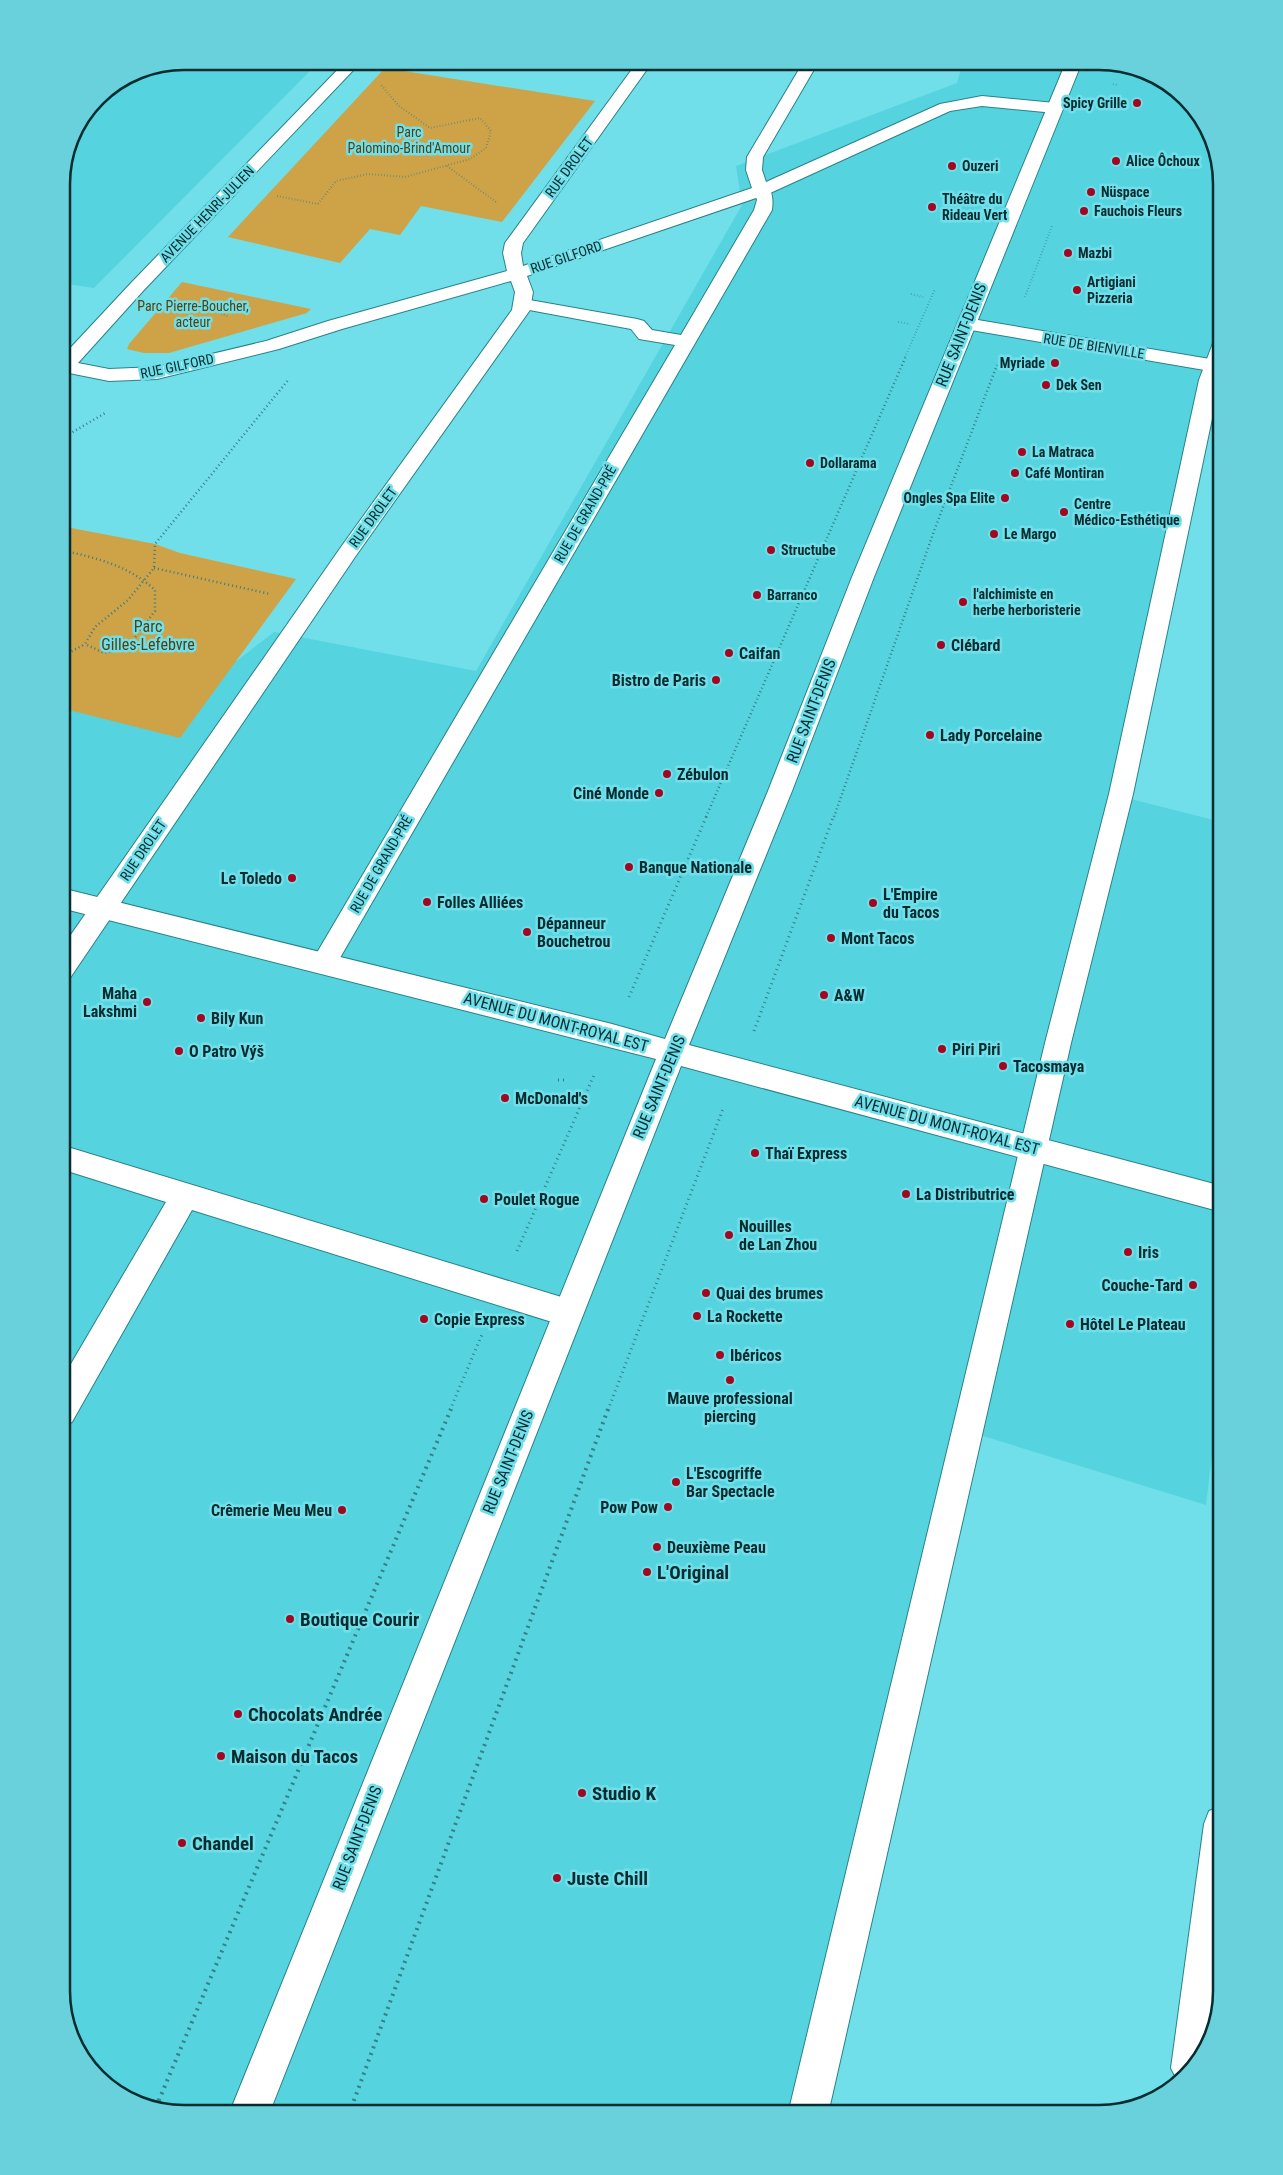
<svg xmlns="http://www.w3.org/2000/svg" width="1283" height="2175" viewBox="0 0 1283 2175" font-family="'Roboto Condensed',sans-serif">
<rect width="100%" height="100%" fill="#70dfea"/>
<g fill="#55d4df">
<path d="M184 61H320L94 288 61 283 62 177 71 137 98 97 137 71Z"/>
<path d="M963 61 1107 62 1167 82 1209 130 1222 184V374L1161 659 1115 795 1222 822V1371L1206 1505 980 1435 819 2114H177L116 2093 74 2045 61 1991V664L193 695 274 632 476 671 742 205 736 166 957 83Z"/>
</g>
<g fill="#cea247">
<path d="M385 68 595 101 502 222 421 206 400 235 370 229 340 263 228 237Z"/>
<path d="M182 282 311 309 307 313 169 353H144L127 349 129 344Z"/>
<path d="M61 526 155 544 180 553 296 579 180 738 61 708Z"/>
</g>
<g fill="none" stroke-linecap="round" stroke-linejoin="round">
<g stroke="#298289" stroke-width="2">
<g id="lane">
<path d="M762 185 768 186C773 194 773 201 772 210L333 970 324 973 315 970 311 963 315 956 675 345 639 339 631 329 524 309 518 308 515 304 518 300 524 299 637 319 644 321 652 330 681 335 754 210 757 200 754 190 756 186Z"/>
<path d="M1222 337V371L1133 794 1071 1043 828 2114H788L1045 1043 1109 794 1199 380 1213 343 1215 339Z"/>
<path d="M61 1145 568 1299 579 1303 583 1313 579 1323 568 1327 192 1210 72 1422 61 1426V1381L166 1202 61 1169Z"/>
</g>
</g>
<g stroke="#298289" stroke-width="2">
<g id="street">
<path d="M346 61H362L143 291 78 363 109 369 157 367 266 341 328 321 507 271 503 253 505 243 638 61H653L523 243 521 253 523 266 752 188 746 170 747 157 804 61H819L763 157 762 170 766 182 940 104 982 96 1055 103 1061 105 1063 108 1061 111 1055 113 982 106 950 111 768 194 527 276 533 292 530 310 355 557 70 978 61 981V949L341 547 512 310 515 292 511 281 342 329 279 349 157 379 109 381 69 373 61 376V358L131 283Z"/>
<path d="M1030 62H1066L1077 64 1080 67 1077 70 1072 72 1037 67 1032 65Z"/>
<path d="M966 318 1222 361V373L959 328 957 324 959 320Z"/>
<path d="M1222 1806V1976L1219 2001 1201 2059 1177 2080 1171 2068 1204 1824 1209 1811Z"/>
</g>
</g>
<g stroke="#298289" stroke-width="2">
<path id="secondary" d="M1066 62H1082L874 577 792 791 689 1045 1222 1186V1212L681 1066 269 2114H229L656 1059 61 908V888L612 1024 665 1039 768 791 852 577Z"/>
</g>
<g stroke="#377f86" stroke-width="2" stroke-dasharray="0.5 2.5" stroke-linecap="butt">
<path d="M1113 84 1118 85"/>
<path d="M447 166 496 202"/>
<path d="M277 196 318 204 336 181 368 174 405 177 470 159 486 148 491 131 480 118 430 128 399 106 381 85"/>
<path d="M911 294 923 297"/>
<path d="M1025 297 1052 226"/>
<path d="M175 301 212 310 229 317"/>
<path d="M898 322 910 324"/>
<path d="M905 357 935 289"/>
</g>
<g stroke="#377f86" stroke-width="2.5" stroke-dasharray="1 3" stroke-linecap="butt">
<path d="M61 431 71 433 107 412"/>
<path d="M61 550C96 558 128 565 155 590V611L127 648 104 653 85 644"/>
<path d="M154 568 270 594"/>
<path d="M61 657 85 644 95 627 128 600 154 568 155 544 289 379"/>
<path d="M706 817 906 356"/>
<path d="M834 817 934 531 997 365"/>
</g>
<g stroke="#377f86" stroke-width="3" stroke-dasharray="1 4" stroke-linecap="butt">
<path d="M629 997 707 815"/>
<path d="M754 1031 834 815"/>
<path d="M558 1080H565"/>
<path d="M517 1251 594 1075"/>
<path d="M450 1410 483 1332"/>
<path d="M608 1410 723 1109"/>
</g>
<g stroke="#377f86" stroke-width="4" stroke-dasharray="2 5" stroke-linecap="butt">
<path d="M156 2107 451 1409"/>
<path d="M349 2114 608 1409"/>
</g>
<use href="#lane" fill="#fff" fill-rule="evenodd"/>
<use href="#street" fill="#fff" fill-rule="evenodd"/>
<use href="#secondary" fill="#fff" fill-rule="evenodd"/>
</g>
<g fill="#a30720" stroke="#70dfea" stroke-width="2">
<circle cx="1137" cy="103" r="5"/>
<circle cx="1116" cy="161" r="5"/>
<circle cx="952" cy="166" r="5"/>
<circle cx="1091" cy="192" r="5"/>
<circle cx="932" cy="207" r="5"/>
<circle cx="1084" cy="211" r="5"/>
<circle cx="1068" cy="253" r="5"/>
<circle cx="1077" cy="290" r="5"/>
<circle cx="1055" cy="363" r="5"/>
<circle cx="1046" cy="385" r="5"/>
<circle cx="1022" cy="452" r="5"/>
<circle cx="810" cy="463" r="5"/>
<circle cx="1015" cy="473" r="5"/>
<circle cx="1005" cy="498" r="5"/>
<circle cx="1064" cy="512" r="5"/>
<circle cx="994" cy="534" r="5"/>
<circle cx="771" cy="550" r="5"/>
<circle cx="757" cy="595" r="5"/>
<circle cx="963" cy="602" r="5"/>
<circle cx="941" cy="645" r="5"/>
<circle cx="729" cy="653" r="5"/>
<circle cx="716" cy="680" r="5"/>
<circle cx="930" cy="735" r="5"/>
<circle cx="667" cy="774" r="5"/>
<circle cx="659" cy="793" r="5"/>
<circle cx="629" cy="867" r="5"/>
<circle cx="292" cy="878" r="5"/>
<circle cx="427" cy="902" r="5"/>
<circle cx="873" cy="903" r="5"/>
<circle cx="527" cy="932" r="5"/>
<circle cx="831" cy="938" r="5"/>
<circle cx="824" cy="995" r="5"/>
<circle cx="147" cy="1002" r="5"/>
<circle cx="201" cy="1018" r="5"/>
<circle cx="942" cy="1049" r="5"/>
<circle cx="179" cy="1051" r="5"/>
<circle cx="1003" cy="1066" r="5"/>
<circle cx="505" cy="1098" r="5"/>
<circle cx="755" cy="1153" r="5"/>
<circle cx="906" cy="1194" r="5"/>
<circle cx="484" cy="1199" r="5"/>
<circle cx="729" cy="1235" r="5"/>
<circle cx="1128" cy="1252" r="5"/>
<circle cx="1193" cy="1285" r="5"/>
<circle cx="706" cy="1293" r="5"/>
<circle cx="697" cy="1316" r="5"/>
<circle cx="424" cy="1319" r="5"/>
<circle cx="1070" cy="1324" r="5"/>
<circle cx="720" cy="1355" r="5"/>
<circle cx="730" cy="1380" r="5"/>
<circle cx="676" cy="1482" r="5"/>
<circle cx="668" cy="1507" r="5"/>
<circle cx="342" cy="1510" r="5"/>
<circle cx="657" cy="1547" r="5"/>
<circle cx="647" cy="1572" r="5"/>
<circle cx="290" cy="1619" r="5"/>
<circle cx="238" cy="1714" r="5"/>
<circle cx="221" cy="1756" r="5"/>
<circle cx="582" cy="1793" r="5"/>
<circle cx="182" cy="1843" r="5"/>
<circle cx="557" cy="1878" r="5"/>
</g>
<g text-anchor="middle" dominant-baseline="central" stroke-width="5" stroke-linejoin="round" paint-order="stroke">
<g font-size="14" font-weight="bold" fill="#062c2f" stroke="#70dfea" text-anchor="start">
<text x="1127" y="103" text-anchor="end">Spicy Grille</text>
<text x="1126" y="161">Alice Ôchoux</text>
<text x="962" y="166">Ouzeri</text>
<text x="1101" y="192">Nüspace</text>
<text x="942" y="199">Théâtre du<tspan x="942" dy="16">Rideau Vert</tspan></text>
<text x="1094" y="211">Fauchois Fleurs</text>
<text x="1078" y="253">Mazbi</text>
<text x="1087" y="282">Artigiani<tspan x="1087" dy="16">Pizzeria</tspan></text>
<text x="1045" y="363" text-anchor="end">Myriade</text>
<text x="1056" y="385">Dek Sen</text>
<text x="1032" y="452">La Matraca</text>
<text x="820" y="463">Dollarama</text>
<text x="1025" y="473">Café Montiran</text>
<text x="995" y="498" text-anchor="end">Ongles Spa Elite</text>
<text x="1074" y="504">Centre<tspan x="1074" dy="16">Médico-Esthétique</tspan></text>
<text x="1004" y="534">Le Margo</text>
<text x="781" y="550">Structube</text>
<text x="973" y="594">l'alchimiste en<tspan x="973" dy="16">herbe herboristerie</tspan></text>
<text x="767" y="595">Barranco</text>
</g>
<g font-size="14" fill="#56400e" stroke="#70dfea">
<text x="409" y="132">Parc<tspan x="409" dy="16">Palomino-Brind'Amour</tspan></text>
<text x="193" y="306">Parc Pierre-Boucher,<tspan x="193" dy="16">acteur</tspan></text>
</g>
<g font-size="14" fill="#062c2f" stroke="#70dfea">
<text transform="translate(569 167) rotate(-54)">RUE DROLET</text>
<text transform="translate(207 214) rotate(-46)">AVENUE HENRI-JULIEN</text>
<text transform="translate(566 257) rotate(-19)">RUE GILFORD</text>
<text transform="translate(1094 346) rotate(9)">RUE DE BIENVILLE</text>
<text transform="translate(177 366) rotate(-12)">RUE GILFORD</text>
<text transform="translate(585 514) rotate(-60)">RUE DE GRAND-PRÉ</text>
<text transform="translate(373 517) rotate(-54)">RUE DROLET</text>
<text transform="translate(143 850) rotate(-56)">RUE DROLET</text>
<text transform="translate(381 864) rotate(-60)">RUE DE GRAND-PRÉ</text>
</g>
<g font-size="16" fill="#062c2f" stroke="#70dfea">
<text transform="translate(961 335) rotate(-68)">RUE SAINT-DENIS</text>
<text transform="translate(811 711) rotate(-69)">RUE SAINT-DENIS</text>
<text transform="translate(556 1022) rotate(15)">AVENUE DU MONT-ROYAL EST</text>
<text transform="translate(659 1087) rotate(-67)">RUE SAINT-DENIS</text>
<text transform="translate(947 1125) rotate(15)">AVENUE DU MONT-ROYAL EST</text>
<text transform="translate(508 1462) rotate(-68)">RUE SAINT-DENIS</text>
<text transform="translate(357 1838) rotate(-69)">RUE SAINT-DENIS</text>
</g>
<g font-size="16" fill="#56400e" stroke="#70dfea">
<text x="148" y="626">Parc<tspan x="148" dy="18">Gilles-Lefebvre</tspan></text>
</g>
<g font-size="16" font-weight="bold" fill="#062c2f" stroke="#70dfea" text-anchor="start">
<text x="951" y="645">Clébard</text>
<text x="739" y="653">Caifan</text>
<text x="706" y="680" text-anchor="end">Bistro de Paris</text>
<text x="940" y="735">Lady Porcelaine</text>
<text x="677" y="774">Zébulon</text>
<text x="649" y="793" text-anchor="end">Ciné Monde</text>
<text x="639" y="867">Banque Nationale</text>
<text x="282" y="878" text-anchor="end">Le Toledo</text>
<text x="883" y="894">L'Empire<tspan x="883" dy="18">du Tacos</tspan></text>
<text x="437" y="902">Folles Alliées</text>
<text x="537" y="923">Dépanneur<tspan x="537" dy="18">Bouchetrou</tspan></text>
<text x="841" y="938">Mont Tacos</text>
<text x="137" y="993" text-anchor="end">Maha<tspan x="137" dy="18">Lakshmi</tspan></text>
<text x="834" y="995">A&amp;W</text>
<text x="211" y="1018">Bily Kun</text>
<text x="952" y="1049">Piri Piri</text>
<text x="189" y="1051">O Patro Výš</text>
<text x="1013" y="1066">Tacosmaya</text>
<text x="515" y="1098">McDonald's</text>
<text x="765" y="1153">Thaï Express</text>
<text x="916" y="1194">La Distributrice</text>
<text x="494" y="1199">Poulet Rogue</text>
<text x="739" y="1226">Nouilles<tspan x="739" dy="18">de Lan Zhou</tspan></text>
<text x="1138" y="1252">Iris</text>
<text x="1183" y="1285" text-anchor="end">Couche-Tard</text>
<text x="716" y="1293">Quai des brumes</text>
<text x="707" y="1316">La Rockette</text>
<text x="434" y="1319">Copie Express</text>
<text x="1080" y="1324">Hôtel Le Plateau</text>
<text x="730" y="1355">Ibéricos</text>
<text x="730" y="1398" text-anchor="middle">Mauve professional<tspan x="730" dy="18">piercing</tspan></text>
<text x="686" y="1473">L'Escogriffe<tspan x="686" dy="18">Bar Spectacle</tspan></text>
<text x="658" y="1507" text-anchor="end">Pow Pow</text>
<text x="332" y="1510" text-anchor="end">Crêmerie Meu Meu</text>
<text x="667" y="1547">Deuxième Peau</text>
</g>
<g font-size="19" font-weight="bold" fill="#062c2f" stroke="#70dfea" text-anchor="start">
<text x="657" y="1572">L'Original</text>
<text x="300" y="1619">Boutique Courir</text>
<text x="248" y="1714">Chocolats Andrée</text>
<text x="231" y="1756">Maison du Tacos</text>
<text x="592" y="1793">Studio K</text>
<text x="192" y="1843">Chandel</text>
<text x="567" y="1878">Juste Chill</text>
</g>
</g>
<path d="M0 0H1283V2175H0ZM184 70H1099A114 114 0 0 1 1213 184V1991A114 114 0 0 1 1099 2105H184A114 114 0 0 1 70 1991V184A114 114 0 0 1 184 70Z" fill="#68d1db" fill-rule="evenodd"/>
<path fill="none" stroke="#062c2f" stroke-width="2.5" d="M184 70H1099A114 114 0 0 1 1213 184V1991A114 114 0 0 1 1099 2105H184A114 114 0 0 1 70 1991V184A114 114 0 0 1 184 70Z"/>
</svg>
